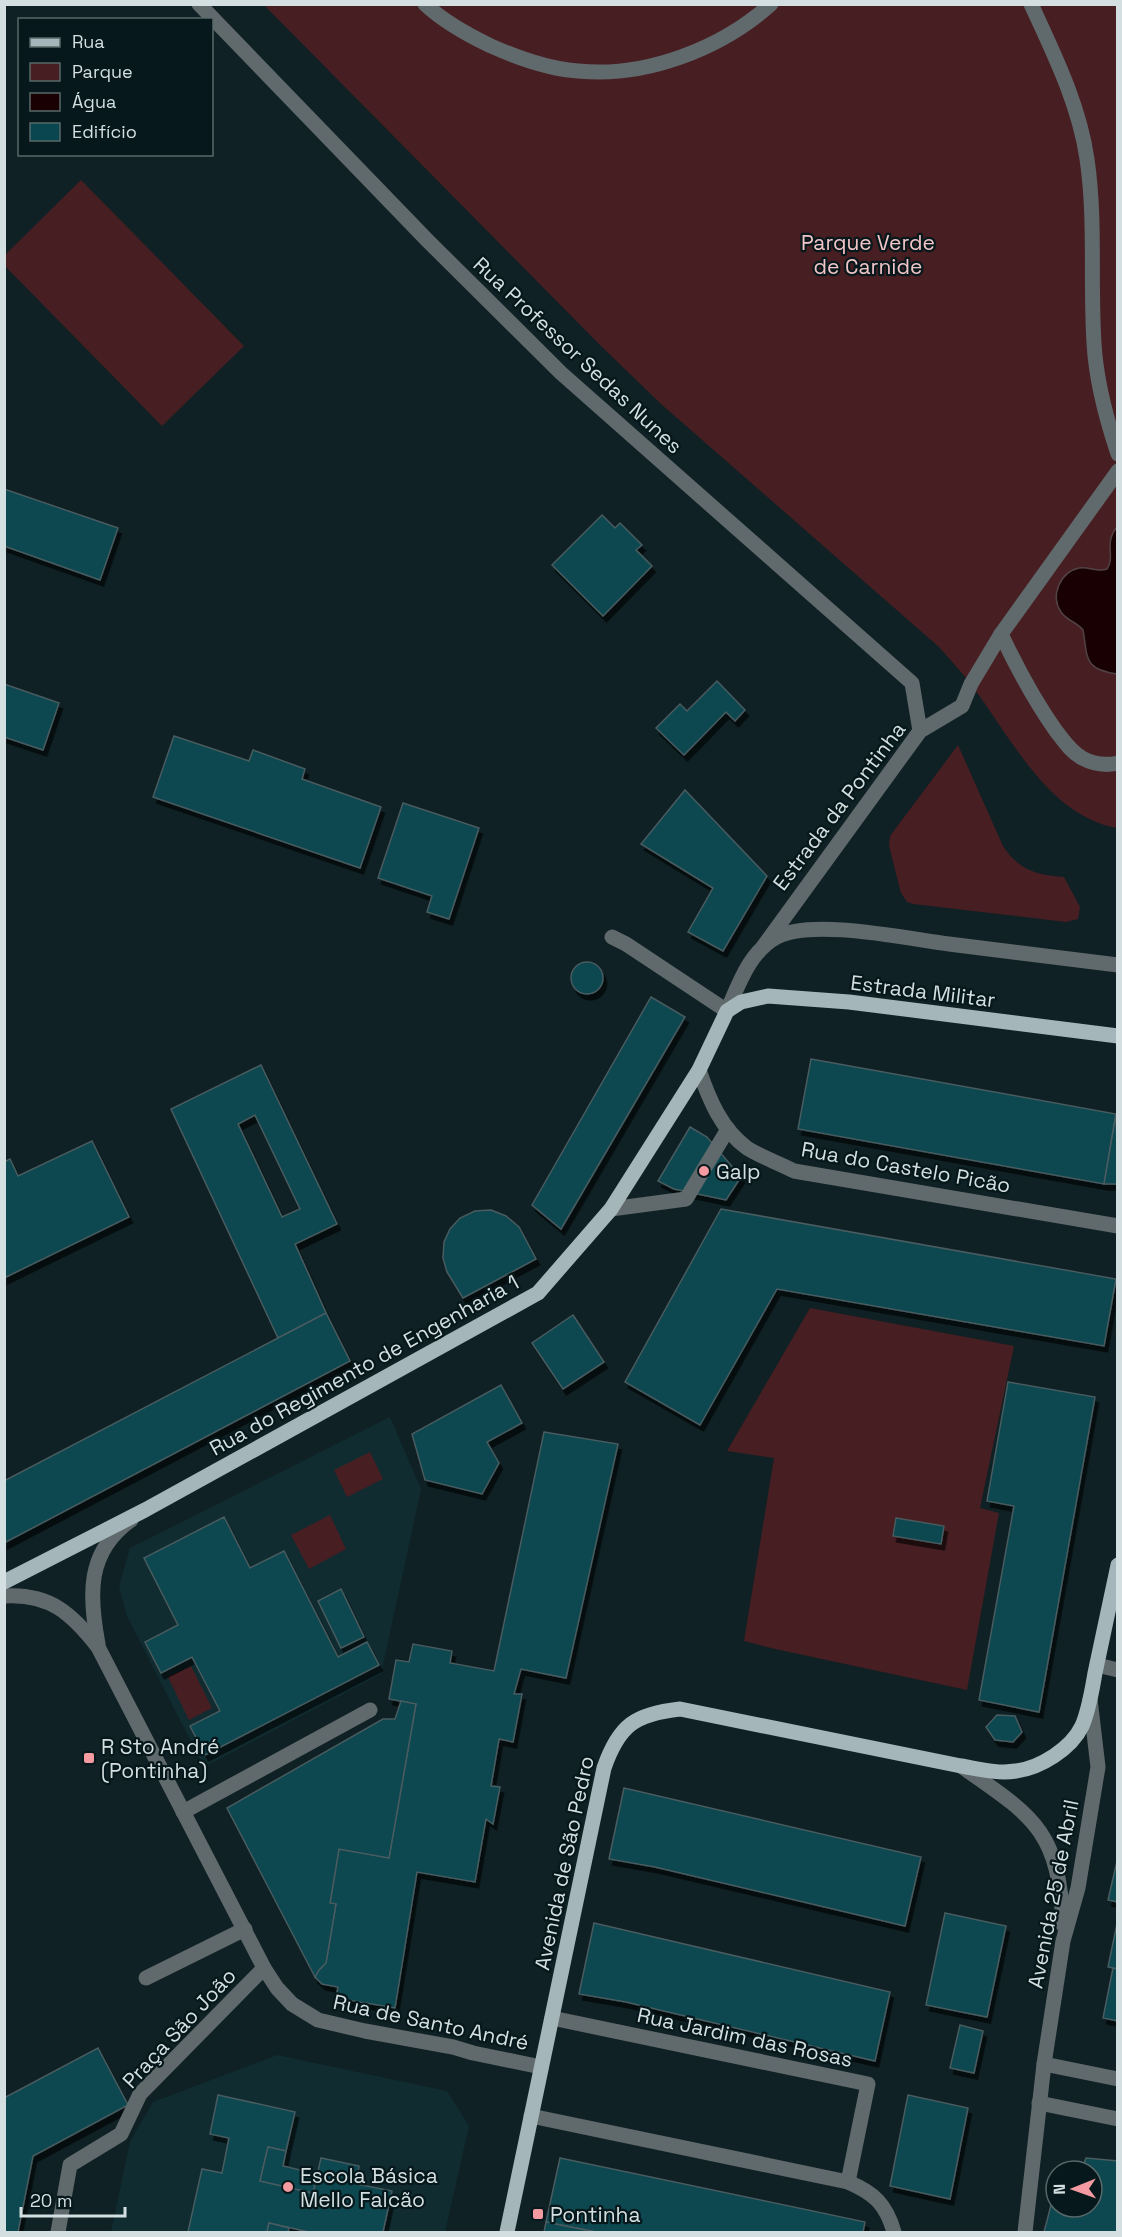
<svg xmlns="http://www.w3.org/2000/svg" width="1122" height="2237" viewBox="0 0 1122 2237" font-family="'Space Grotesk',sans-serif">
<defs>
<filter id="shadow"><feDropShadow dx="3.5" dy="6" stdDeviation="0" flood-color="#0009"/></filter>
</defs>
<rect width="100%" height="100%" fill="#0f2124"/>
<g fill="#102c31">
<path d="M390 1417 421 1489 381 1674 204 1767 127 1616 119 1587 130 1548Z"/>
<path d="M277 2055 447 2091 469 2126 445 2232H111L130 2142 153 2102Z"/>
</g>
<g fill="#471e22">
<path d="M264 5H1117V828C1047 815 1012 738 972 686 962 672 950 660 939 647L661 404 599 344Z"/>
<path d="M81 180 244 346 162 426 5 266V255Z"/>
<path d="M958 745 1003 846C1018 870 1038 875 1064 877L1080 907 1078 919 1066 922 913 904 907 902 901 893 889 846 890 836Z"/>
<path d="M810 1308 1014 1346 980 1508 999 1513 967 1690 775 1649 744 1641 774 1458 727 1451Z"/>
<path d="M370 1452 383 1479 347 1497 334 1470Z"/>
<path d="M330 1515 346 1549 309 1569 291 1535Z"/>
<path d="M191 1666 212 1708 189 1720 168 1677Z"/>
</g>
<path fill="#190002" stroke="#514345" stroke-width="1.5" d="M1117 527V674C1083 669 1088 658 1083 630 1077 622 1067 621 1061 612 1050 596 1060 572 1079 568 1089 566 1097 573 1107 569 1116 556 1103 544 1117 527Z"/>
<g fill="#0a4650" stroke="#485b5f" stroke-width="1.5" fill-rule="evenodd" filter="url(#shadow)">
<path d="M4 489 118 528 100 580 4 546Z"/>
<path d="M602 515 615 528 620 523 642 545 636 550 652 566 603 616 552 565Z"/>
<path d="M717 681 745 710 735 721 726 712 684 755 656 728 680 704 687 711Z"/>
<path d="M4 684 59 703 43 750 4 737Z"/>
<path d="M174 736 249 761 253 750 305 769 302 779 381 807 360 868 153 797Z"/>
<path d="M685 790 767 876 723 951 688 932 713 888 641 844Z"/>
<path d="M403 803 479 828 449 919 427 912 432 896 378 878Z"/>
<circle cx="587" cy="978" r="16"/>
<path d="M651 997 685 1017 561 1229 532 1205Z"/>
<path d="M811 1059 1116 1114 1104 1184 798 1129Z"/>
<path d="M261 1065 337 1224 295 1244 326 1313 278 1338 171 1109ZM255 1115 300 1209 282 1217 238 1124Z"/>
<path d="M1116 1114 1118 1184H1104Z"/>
<path d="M690 1127 707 1137 741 1177 726 1200 674 1189 658 1181Z"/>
<path d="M92 1141 129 1217 4 1278V1162L10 1159 18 1176Z"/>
<path d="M721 1209 1116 1279 1104 1346 777 1289 700 1425 625 1382Z"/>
<path d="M491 1210 506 1216 519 1227 536 1259 463 1298 447 1272 443 1258 444 1242 450 1229 460 1218 475 1211Z"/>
<path d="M326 1313 350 1361 4 1543V1481Z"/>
<path d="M573 1315 604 1362 563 1389 532 1343Z"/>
<path d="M1008 1382 1095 1397 1039 1712 979 1700 1014 1506 987 1501Z"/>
<path d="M501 1385 522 1423 487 1442 499 1463 482 1494 425 1480 412 1434Z"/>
<path d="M544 1432 618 1444 566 1678 521 1669 514 1694H522L513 1742 499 1739 491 1786 500 1787 493 1824 486 1819 475 1882 417 1872 395 2008 336 1998 338 1987 322 1984 315 1977 319 1970 326 1963 336 1904 330 1903 339 1849 389 1858 416 1704 389 1699 396 1660 409 1662 413 1644 452 1651 450 1663 494 1671Z"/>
<path d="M224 1517 250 1568 284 1551 338 1657 367 1642 379 1665 205 1755 190 1726 220 1711 192 1657 161 1673 145 1642 178 1625 144 1558Z"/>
<path d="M896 1518 944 1526 941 1544 893 1536Z"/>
<path d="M341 1589 364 1637 341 1648 318 1601Z"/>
<path d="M401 1701 416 1704 389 1858 339 1849 330 1903 336 1904 326 1963 319 1970 315 1977 227 1808 383 1719H395Z"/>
<path d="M997 1715 1015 1716 1022 1732 1013 1742 995 1740 986 1727Z"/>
<path d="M624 1788 921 1857 905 1926 655 1867 609 1859Z"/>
<path d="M1118 1857V1902L1108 1900Z"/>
<path d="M945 1913 1006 1926 987 2017 926 2005Z"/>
<path d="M1118 1919V1969L1108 1967Z"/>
<path d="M594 1923 890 1992 875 2061 626 2002 579 1994Z"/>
<path d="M1113 1968 1118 1969V2021L1103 2018Z"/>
<path d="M960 2025 983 2031 974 2073 950 2068Z"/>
<path d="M98 2048 128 2105 33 2156 18 2232H4V2098Z"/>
<path d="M218 2095 295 2112 286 2151 268 2147 260 2181 313 2193 321 2158 359 2166 356 2184 392 2191 383 2232H309L269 2223 267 2232H188L202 2169 222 2173 229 2138 210 2134Z"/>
<path d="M908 2095 968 2108 950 2199 890 2186Z"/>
<path d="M268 2147 286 2151 283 2166 317 2174 313 2193 260 2181Z"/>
<path d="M560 2158 865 2222 863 2232H597L546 2222Z"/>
<path d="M1086 2158 1118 2161V2232H1044L1056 2186V2207H1092V2171H1081Z"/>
<path d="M546 2222 585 2230V2232H544Z"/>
<path d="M269 2223 289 2228 288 2232H267Z"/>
</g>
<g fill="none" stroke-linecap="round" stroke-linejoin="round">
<g stroke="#60696b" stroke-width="15">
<path d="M199 4 427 240 561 373 912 683 920 731"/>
<path d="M425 4C444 22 468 35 491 46 518 58 548 69 578 71 645 78 721 49 771 4"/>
<path d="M1031 4C1054 54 1079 104 1087 159 1096 220 1090 281 1094 343 1096 381 1106 418 1118 454"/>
<path d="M1001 634C1017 668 1034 700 1056 731 1064 741 1070 751 1082 758 1093 764 1105 766 1118 763"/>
<path d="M612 937 626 944 727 1011C739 984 749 952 777 937 812 918 909 939 949 944 1005 951 1061 958 1118 965"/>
<path d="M763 947 920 731 962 706 971 684 1001 634 1118 471"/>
<path d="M699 1070C709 1099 721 1129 747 1148 761 1157 779 1163 794 1171L1118 1226"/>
<path d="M611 1209 686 1199 728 1129"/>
<path d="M4 1596C50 1593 72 1614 98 1647L264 1968 277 1988 292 2004 318 2020 365 2031 453 2047 473 2053 541 2067"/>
<path d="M98 1644C89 1596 86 1552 131 1520"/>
<path d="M1097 1665 1118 1670"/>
<path d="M961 1766C1034 1817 1059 1830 1063 1925"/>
<path d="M183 1812 370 1710"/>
<path d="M146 1978 245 1929"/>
<path d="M1044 2064 1118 2079"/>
<path d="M1039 2103 1118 2119"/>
<path d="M531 2116 848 2182 868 2084 552 2018"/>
<path d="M848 2182C874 2193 886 2204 894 2232"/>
<path d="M58 2232 70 2165 121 2134 140 2094 264 1968"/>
<path d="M1025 2232 1044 2064 1063 1941 1078 1888 1098 1767 1090 1699"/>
</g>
<g stroke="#a4b6b9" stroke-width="15">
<path d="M4 1582 145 1510 538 1293 611 1209 699 1070 727 1011 741 1002 768 996 849 1002 1118 1036"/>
<path d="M507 2232 604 1768C619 1725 635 1714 680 1709L961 1766C979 1769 998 1774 1016 1771 1040 1768 1071 1749 1082 1726 1089 1710 1092 1690 1095 1673 1103 1637 1110 1601 1118 1565"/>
</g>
</g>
<g fill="#f49aa1" stroke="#06181b" stroke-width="2">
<circle cx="704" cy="1171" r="6"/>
<rect x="83" y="1752" width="12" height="12" rx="3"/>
<circle cx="288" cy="2187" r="6"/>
<rect x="532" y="2208" width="12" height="12" rx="3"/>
</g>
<g text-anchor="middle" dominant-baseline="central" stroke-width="4.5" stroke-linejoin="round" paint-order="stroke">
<g font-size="21" fill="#f2c5c7" stroke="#06181b">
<text x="868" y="242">Parque Verde<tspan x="868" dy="24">de Carnide</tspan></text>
</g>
<g font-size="21" fill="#d4dfe1" stroke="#06181b">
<text transform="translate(578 355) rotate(43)">Rua Professor Sedas Nunes</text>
<text transform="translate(839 806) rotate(-53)">Estrada da Pontinha</text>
<text transform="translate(923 991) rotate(7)">Estrada Militar</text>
<text transform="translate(906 1167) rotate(10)">Rua do Castelo Picão</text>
<text transform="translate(364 1365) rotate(-29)">Rua do Regimento de Engenharia 1</text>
<text transform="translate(564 1863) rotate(-78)">Avenida de São Pedro</text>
<text transform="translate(1053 1894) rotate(-79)">Avenida 25 de Abril</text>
<text transform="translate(431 2022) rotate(12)">Rua de Santo André</text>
<text transform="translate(179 2028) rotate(-47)">Praça São João</text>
<text transform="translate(745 2037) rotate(12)">Rua Jardim das Rosas</text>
</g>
<g font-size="21" fill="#d4dfe1" stroke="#06181b" text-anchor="start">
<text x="716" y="1171">Galp</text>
<text x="101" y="1746">R Sto André<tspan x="101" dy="24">(Pontinha)</tspan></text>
<text x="300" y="2175">Escola Básica<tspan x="300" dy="24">Mello Falcão</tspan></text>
<text x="550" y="2214">Pontinha</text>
</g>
</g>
<rect width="1122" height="2237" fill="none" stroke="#d4dfe1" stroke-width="12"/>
<rect x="18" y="18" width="195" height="138" fill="#06181b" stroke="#58686a" stroke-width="1.5"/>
<rect x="30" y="38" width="30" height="9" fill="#a4b6b9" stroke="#58686a" stroke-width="1.5"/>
<text x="72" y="48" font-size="18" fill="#d4dfe1">Rua</text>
<rect x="30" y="63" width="30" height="18" fill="#471e22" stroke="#58686a" stroke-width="1.5"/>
<text x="72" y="78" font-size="18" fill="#d4dfe1">Parque</text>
<rect x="30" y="93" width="30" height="18" fill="#190002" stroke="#58686a" stroke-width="1.5"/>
<text x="72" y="108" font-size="18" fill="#d4dfe1">Água</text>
<rect x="30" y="123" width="30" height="18" fill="#0a4650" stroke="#58686a" stroke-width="1.5"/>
<text x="72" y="138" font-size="18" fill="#d4dfe1">Edifício</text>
<g transform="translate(1074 2189) rotate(269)"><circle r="28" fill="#06181b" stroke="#58686a" stroke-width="1.5"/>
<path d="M0-4.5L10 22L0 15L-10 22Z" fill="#f49aa1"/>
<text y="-9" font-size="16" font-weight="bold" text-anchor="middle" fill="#d4dfe1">N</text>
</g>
<path d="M21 2207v9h104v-9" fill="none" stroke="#d4dfe1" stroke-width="3"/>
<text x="30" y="2207" font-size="18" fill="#d4dfe1" stroke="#06181b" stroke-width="4.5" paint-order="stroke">20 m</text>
</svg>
